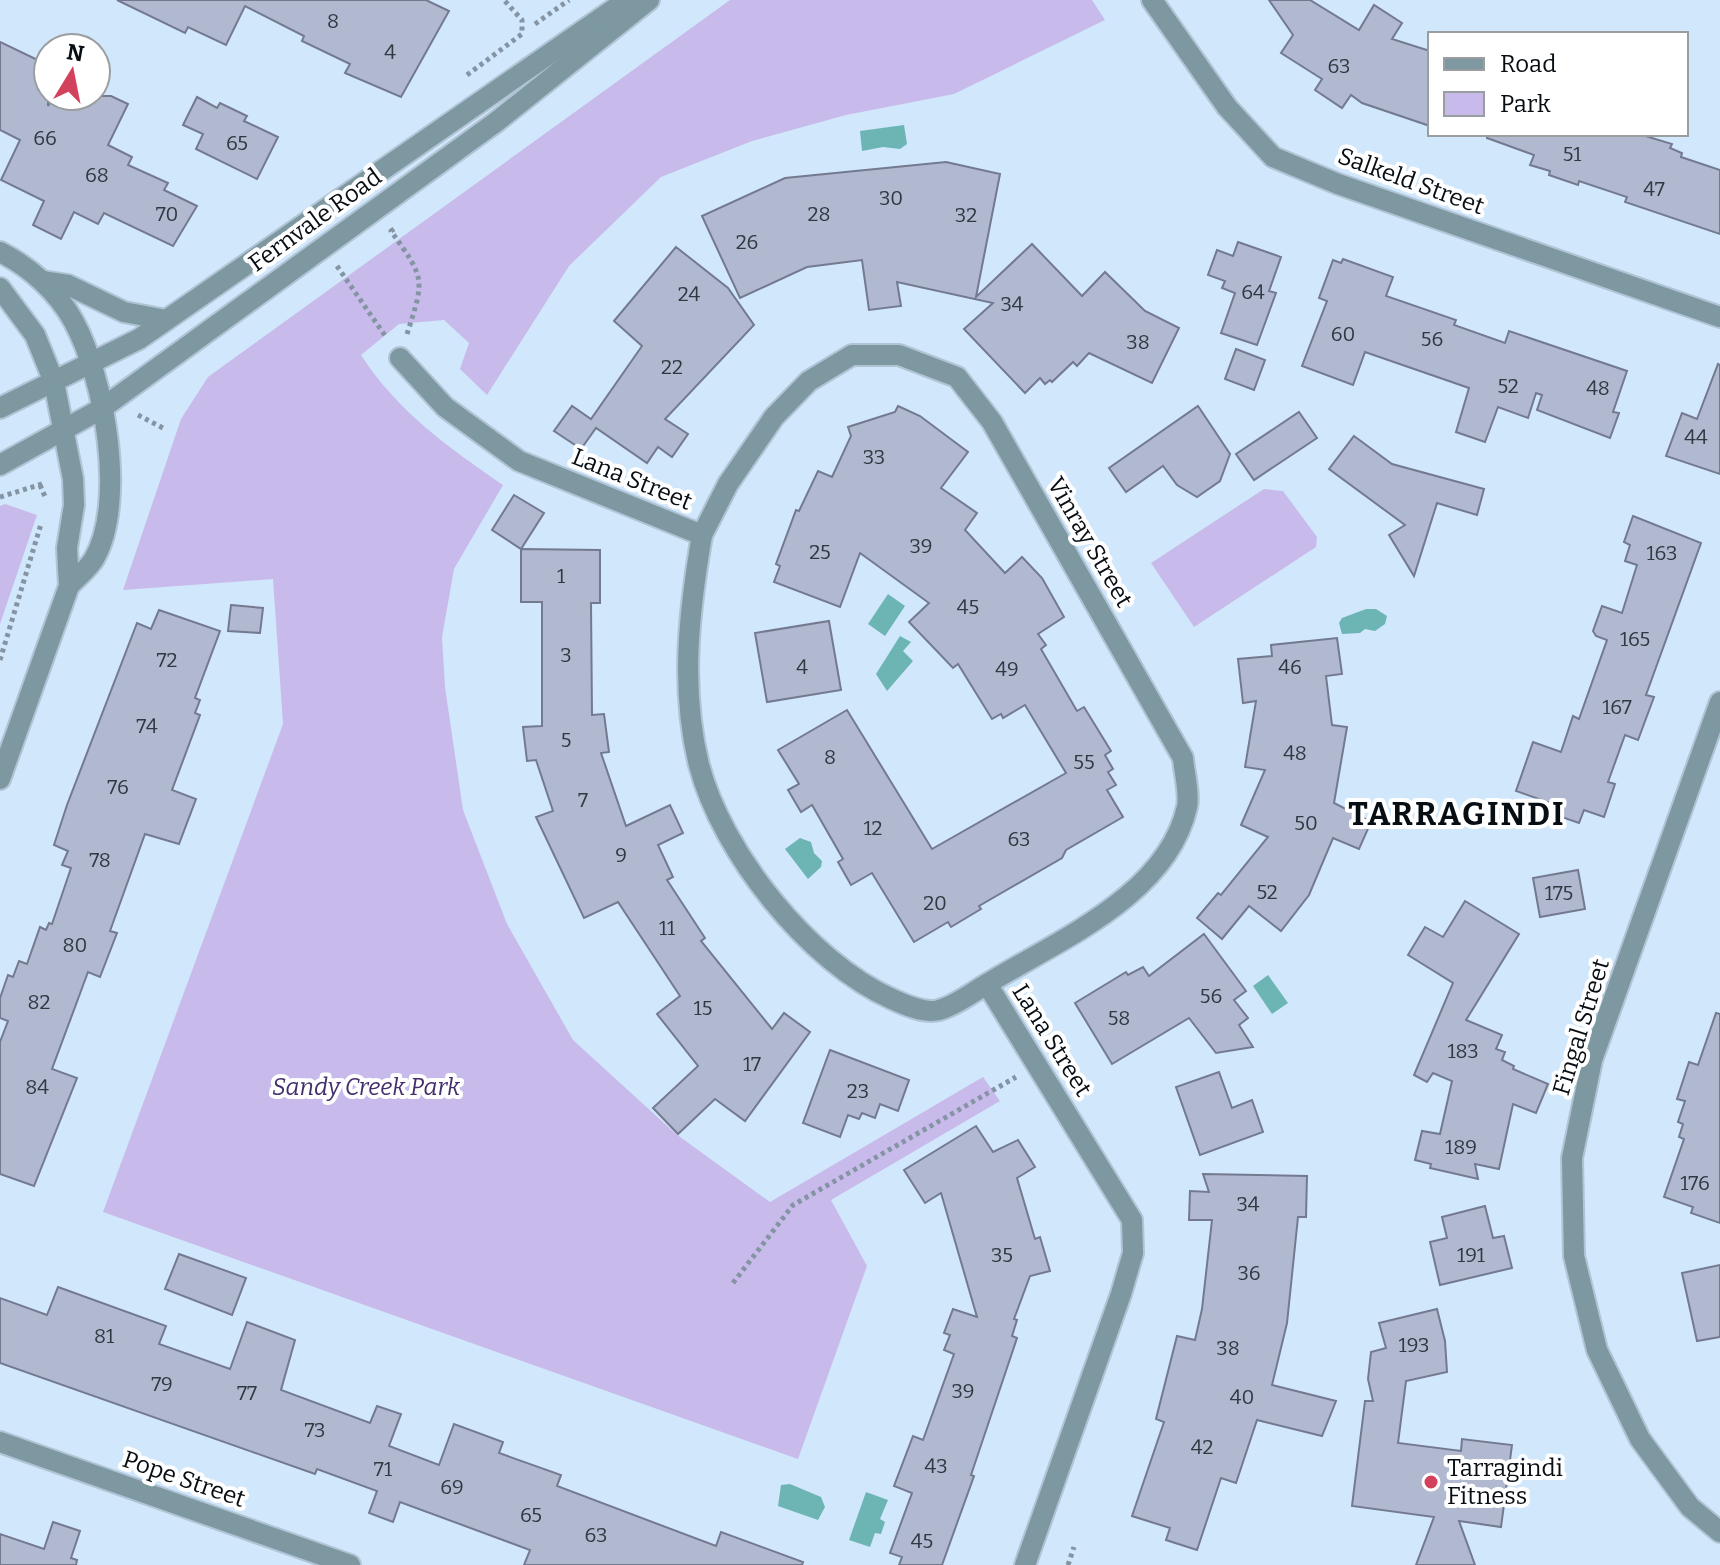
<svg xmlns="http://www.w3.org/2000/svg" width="1720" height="1565" viewBox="0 0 1720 1565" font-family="Bitter,serif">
<rect width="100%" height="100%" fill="#d1e7fb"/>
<g fill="#c8bbeb">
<path d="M730 0H1092L1105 20 954 94 846 115 752 141 661 177 569 266 487 395 460 369 469 343 444 320 399 324 361 355C398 412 448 447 503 485L454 569 442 637 445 687 463 810 507 924 573 1040 676 1134 770 1202 983 1077 1000 1101 831 1200 867 1266 798 1459 103 1212 283 724 273 579 123 590 181 419 208 377Z"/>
<path d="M1264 489 1283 491 1317 537 1316 547 1194 627 1151 563Z"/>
<path d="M5 504 37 515 0 624V506Z"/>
</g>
<g fill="#6db5b4">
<path d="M904 125 907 144 900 149 883 147 862 151 860 131Z"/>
<path d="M888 594 905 606 885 636 868 624Z"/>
<path d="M1366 609H1376L1387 616 1385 624 1375 631 1365 629 1360 633 1342 634 1339 623 1342 618Z"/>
<path d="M900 636 911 642 903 651 913 661 887 691 876 674Z"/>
<path d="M800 838 811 842 814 853 822 861 821 867 808 879 785 849Z"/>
<path d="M1268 975 1288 1003 1272 1014 1253 986Z"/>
<path d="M790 1484 821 1497 825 1507 818 1520 778 1506 781 1485Z"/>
<path d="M866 1492 888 1500 880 1519 885 1522 881 1534 875 1533 870 1547 849 1540Z"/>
</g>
<g fill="#b1b9d1" stroke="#737a90" stroke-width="2">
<path d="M117 0H426L449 11 401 97 345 73 350 64 302 41 304 36 245 6 226 45 188 27 185 33Z"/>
<path d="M1269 0H1310L1359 30 1374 5 1402 23 1392 39 1430 51V126L1362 103 1351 95 1342 108 1315 90 1322 79 1281 53 1293 35Z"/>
<path d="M0 42 48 65V106L53 96H111L128 104 108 145 132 157 128 165 168 183 164 190 197 206 173 246 104 213 98 224 74 212 61 239 33 225 44 201 1 180 20 140 0 130Z"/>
<path d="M197 97 217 108 220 103 247 116 244 121 278 137 257 179 196 149 203 134 183 125Z"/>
<path d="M1487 134H1639L1672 144 1670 148 1682 153 1681 157 1720 170V234L1625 202 1627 197 1579 181 1578 185 1549 175 1550 171 1530 165 1534 155 1487 138Z"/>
<path d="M946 162 1000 174 976 297 1032 244 1082 296 1105 272 1145 311 1179 328 1152 383 1089 353 1077 366 1073 362 1052 382 1050 380 1045 384 1040 378 1025 393 964 329 993 303 897 282 901 306 869 310 862 260 807 267 740 298 702 216 785 178Z"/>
<path d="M1238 242 1281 257 1269 291 1276 293 1257 345 1221 333 1235 293 1222 288 1225 281 1208 275 1217 250 1233 256Z"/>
<path d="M676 247 728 288 754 325 665 419 688 434 672 457 658 447 647 463 596 428 581 449 554 431 572 406 591 419 642 346 614 321Z"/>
<path d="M1343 259 1393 277 1386 296 1456 320 1454 325 1505 343 1509 331 1627 371 1613 412 1619 413 1610 438 1537 410 1542 395 1536 393 1528 418 1498 407 1485 442 1456 432 1469 388 1365 352 1353 385 1302 366 1327 301 1319 298 1333 260 1341 263Z"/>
<path d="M1236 349 1265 360 1254 390 1225 379Z"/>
<path d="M1718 364 1720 365V474L1666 456 1682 413 1697 419Z"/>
<path d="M898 406 920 416 968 452 941 488 977 513 965 530 1005 573 1022 557 1042 578 1064 617 1038 634 1046 645 1041 649 1077 711 1084 707 1111 751 1105 755 1113 769 1108 772 1116 785 1107 790 1123 817 1066 850 1062 858 979 906 981 909 951 927 948 922 914 942 872 873 851 885 838 862 843 859 812 805 801 812 788 790 799 784 778 750 847 710 932 849 1066 773 1025 705 1003 718 1001 714 992 719 958 664 953 668 909 622 929 603 860 553 840 607 774 582 780 566 776 564 796 510 799 511 818 471 832 477 851 436 848 427 895 412Z"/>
<path d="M1198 406 1230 454 1220 481 1197 497 1177 485 1163 466 1126 492 1109 468Z"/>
<path d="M1299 412 1317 438 1254 480 1236 454Z"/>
<path d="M1354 436 1392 464 1484 489 1477 515 1437 503 1414 576 1389 535 1405 525 1329 469Z"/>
<path d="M514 495 544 513 521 549 492 530Z"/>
<path d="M1633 516 1701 543 1646 695 1654 697 1638 740 1625 735 1608 782 1615 784 1604 817 1584 810 1579 823 1553 814 1556 805 1516 791 1533 742 1561 752 1573 716 1579 719 1607 640 1596 636 1593 631 1602 606 1622 613 1637 565 1625 561 1630 545 1624 542Z"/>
<path d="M521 549 600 550V603H591L592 715 604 714 609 752 601 753 626 826 670 805 683 833 658 845 673 877 667 880 705 938 701 941 772 1029 784 1013 810 1032 745 1121 715 1099 678 1134 653 1108 698 1066 657 1014 680 996 618 902 584 918 536 817 553 811 536 760 527 761 523 727 542 726V602H521Z"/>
<path d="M231 605 263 608 260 633 228 631Z"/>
<path d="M159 610 220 631 195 698 200 700 195 713 200 715 172 790 196 799 179 844 145 834 110 931 117 933 100 977 88 972 52 1069 77 1078 34 1186 0 1174V1042L8 1021 0 1018V998L8 975 13 977 19 961 27 964 40 927 46 930 49 923 52 924 71 868 62 865 68 851 54 845 67 805 137 623 151 629Z"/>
<path d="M829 621 841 690 767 702 755 633Z"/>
<path d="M1337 638 1342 674 1326 676 1332 725 1347 727 1334 803 1371 822 1359 849 1333 838 1309 895 1281 931 1249 906 1222 939 1197 918 1218 893 1221 895 1268 837 1241 825 1265 770 1245 767 1256 701 1243 703 1238 659 1272 656 1271 645Z"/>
<path d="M1578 870 1585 909 1540 917 1533 878Z"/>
<path d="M1465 901 1519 934 1466 1020 1502 1035 1496 1049 1505 1052 1502 1060 1514 1066 1513 1069 1548 1084 1536 1113 1513 1104 1499 1169 1475 1164 1478 1179 1430 1168 1431 1164 1415 1160 1422 1131 1440 1134 1452 1081 1433 1073 1427 1082 1414 1075 1453 983 1408 955 1425 927 1443 937Z"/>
<path d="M1204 934 1246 991 1234 1000 1248 1018 1239 1025 1253 1047 1216 1053 1189 1018 1112 1064 1075 1003 1126 972 1128 975 1143 967 1149 976Z"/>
<path d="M1716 1013 1720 1014V1223L1691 1213 1693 1207 1664 1197 1684 1139 1679 1137 1683 1124 1678 1122 1685 1101 1677 1099 1689 1062 1698 1065Z"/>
<path d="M830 1050 909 1080 898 1111 880 1104 875 1118 862 1113 859 1119 848 1115 840 1137 803 1123Z"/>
<path d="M1219 1072 1232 1108 1252 1100 1263 1132 1200 1155 1176 1087Z"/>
<path d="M976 1126 993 1152 1018 1140 1035 1167 1017 1178 1035 1239 1040 1237 1050 1271 1030 1276 1014 1319 1017 1320 1012 1336 1017 1338 971 1475 974 1476 942 1565H899L902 1557 890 1553 912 1493 894 1486 913 1436 923 1440 954 1354 944 1350 950 1335 944 1333 953 1309 977 1317 941 1193 925 1203 904 1170Z"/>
<path d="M1203 1174 1307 1176 1306 1217H1298L1287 1323 1272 1385 1336 1401 1322 1436 1257 1420 1236 1483 1221 1478 1197 1550 1166 1540 1170 1528 1132 1516 1164 1422 1156 1419 1177 1336 1195 1340 1202 1309 1212 1220H1189L1190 1191 1209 1192Z"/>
<path d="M1485 1206 1493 1238 1504 1236 1512 1268 1440 1285 1430 1242 1447 1238 1442 1217Z"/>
<path d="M179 1254 246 1278 232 1315 165 1289Z"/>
<path d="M1720 1265V1337L1697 1341 1682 1273Z"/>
<path d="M58 1287 166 1326 159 1344 230 1369 247 1322 295 1340 281 1390 370 1423 377 1406 401 1414 389 1446 439 1465 454 1424 503 1442 499 1453 561 1475 557 1486 716 1546 721 1532 803 1562 802 1565H524L530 1550 400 1502 393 1522 369 1513 377 1491 317 1469 315 1474 0 1363V1298L47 1315Z"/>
<path d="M1437 1309 1445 1341 1447 1372 1406 1381 1398 1443 1461 1451 1462 1439 1512 1445 1501 1527 1459 1521 1475 1565H1416L1434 1517 1352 1506 1365 1401H1373L1368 1379 1371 1352 1386 1348 1379 1323Z"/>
<path d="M53 1522 80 1531 71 1558 77 1560 76 1565H0V1534L44 1549Z"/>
</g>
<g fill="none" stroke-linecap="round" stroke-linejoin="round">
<g stroke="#b1c4d6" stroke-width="24">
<g id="minor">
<path d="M1152 0 1227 107 1273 157 1338 184 1720 317"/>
<path d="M0 252C30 267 58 292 74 322 104 377 127 502 94 559 88 569 76 578 69 586"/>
<path d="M42 281 68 285 124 312 166 320"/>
<path d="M0 288 35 335 54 382 73 479 74 505 67 548 69 586 0 779"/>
<path d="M400 358 445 407 519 461 702 535C689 611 680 688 699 765 722 853 809 962 892 999 905 1005 925 1014 939 1010 955 1006 973 992 987 984L1132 1220 1133 1253 1121 1294 1025 1565"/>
<path d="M0 408 139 339 627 0"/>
<path d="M0 465 101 409 496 122 649 0"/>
<path d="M702 535 728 484 774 417 809 381 852 355H899L957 377 992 422 1183 758C1184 772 1190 793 1187 807 1167 896 1058 940 987 984"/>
<path d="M1720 702 1592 1060 1572 1158 1574 1256 1597 1350 1640 1439 1690 1507 1720 1532"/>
<path d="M0 1442 350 1565"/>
</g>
</g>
<g stroke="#8494a3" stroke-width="5" stroke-dasharray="4 4" stroke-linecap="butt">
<path d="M535 24 569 0"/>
<path d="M467 75 522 34V20L504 0"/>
<path d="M394 229 391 231C425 279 425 278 407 334"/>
<path d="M337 266 386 337"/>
<path d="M138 415 163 428"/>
<path d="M40 485 46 499"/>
<path d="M0 497 42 484"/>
<path d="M0 660 41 524"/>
<path d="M733 1283 793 1205 1016 1077"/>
<path d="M1068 1565 1074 1547"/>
</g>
<use href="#minor" stroke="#7d98a0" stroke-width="20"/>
</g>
<circle fill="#d3425c" stroke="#fff" stroke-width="3" cx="1431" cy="1482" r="8"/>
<g text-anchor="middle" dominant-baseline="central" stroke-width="8" stroke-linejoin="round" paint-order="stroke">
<g font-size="20" fill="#313842">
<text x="333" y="21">8</text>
<text x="390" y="52">4</text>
<text x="1339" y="66">63</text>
<text x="45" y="138">66</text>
<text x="237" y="143">65</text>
<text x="1572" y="154">51</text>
<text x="97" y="175">68</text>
<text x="1654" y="189">47</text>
<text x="891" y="198">30</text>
<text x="167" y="214">70</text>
<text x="819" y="214">28</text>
<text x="966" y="215">32</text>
<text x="747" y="242">26</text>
<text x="1253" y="292">64</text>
<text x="689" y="294">24</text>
<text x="1012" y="304">34</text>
<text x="1343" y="334">60</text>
<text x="1432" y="339">56</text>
<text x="1138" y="342">38</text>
<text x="672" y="367">22</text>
<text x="1508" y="386">52</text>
<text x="1598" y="388">48</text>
<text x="1696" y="437">44</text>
<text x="874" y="457">33</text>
<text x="921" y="546">39</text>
<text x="820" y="552">25</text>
<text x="1662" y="553">163</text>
<text x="561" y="576">1</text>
<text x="968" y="607">45</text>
<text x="1635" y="639">165</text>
<text x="566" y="655">3</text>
<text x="167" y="660">72</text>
<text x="802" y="667">4</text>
<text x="1290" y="667">46</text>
<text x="1007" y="669">49</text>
<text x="1617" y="707">167</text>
<text x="147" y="726">74</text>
<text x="566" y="740">5</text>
<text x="1295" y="753">48</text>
<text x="830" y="757">8</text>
<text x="1084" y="762">55</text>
<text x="118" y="787">76</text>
<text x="583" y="800">7</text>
<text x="1306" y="823">50</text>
<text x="873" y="828">12</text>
<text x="1019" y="839">63</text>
<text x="621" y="855">9</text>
<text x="100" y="860">78</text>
<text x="1267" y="892">52</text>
<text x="1559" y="893">175</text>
<text x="935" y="903">20</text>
<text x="667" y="928">11</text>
<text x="75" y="945">80</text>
<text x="1211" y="996">56</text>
<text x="39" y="1002">82</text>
<text x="703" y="1008">15</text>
<text x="1119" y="1018">58</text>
<text x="1463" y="1051">183</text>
<text x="752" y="1064">17</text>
<text x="37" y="1087">84</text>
<text x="858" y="1091">23</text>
<text x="1461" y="1147">189</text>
<text x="1695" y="1183">176</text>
<text x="1248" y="1204">34</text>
<text x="1002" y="1255">35</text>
<text x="1471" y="1255">191</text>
<text x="1249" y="1273">36</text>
<text x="104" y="1336">81</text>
<text x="1414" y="1345">193</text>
<text x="1228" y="1348">38</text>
<text x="162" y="1384">79</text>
<text x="963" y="1391">39</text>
<text x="247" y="1393">77</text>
<text x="1242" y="1397">40</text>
<text x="315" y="1430">73</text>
<text x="1202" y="1447">42</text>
<text x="936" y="1466">43</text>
<text x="383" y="1469">71</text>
<text x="452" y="1487">69</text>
<text x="531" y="1515">65</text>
<text x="596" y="1535">63</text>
<text x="922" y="1541">45</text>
</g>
<g font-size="24" fill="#060d13" stroke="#fff">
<text transform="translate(1411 181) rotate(20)">Salkeld Street</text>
<text transform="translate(315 220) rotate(-36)">Fernvale Road</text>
<text transform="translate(632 479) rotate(22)">Lana Street</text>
<text transform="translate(1090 542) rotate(60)">Vinray Street</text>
<text transform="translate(1581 1027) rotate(-73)">Fingal Street</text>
<text transform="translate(1052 1040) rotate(58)">Lana Street</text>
<text transform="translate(184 1479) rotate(19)">Pope Street</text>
</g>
<g font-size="24" font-style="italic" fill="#442e6c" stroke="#fff">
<text x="366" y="1087">Sandy Creek Park</text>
</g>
<g font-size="24" fill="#060d13" stroke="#fff" text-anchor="start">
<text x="1447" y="1468">Tarragindi<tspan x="1447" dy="28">Fitness</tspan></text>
</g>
<g font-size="32" font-weight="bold" letter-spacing="2" fill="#060d13" stroke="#fff">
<text x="1457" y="814">TARRAGINDI</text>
</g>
</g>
<rect x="1428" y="32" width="260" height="104" fill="#ffffff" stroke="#9b9ea1" stroke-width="2"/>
<rect x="1444" y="58" width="40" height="12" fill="#7d98a0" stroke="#9b9ea1" stroke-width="2"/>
<text x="1500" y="72" font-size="24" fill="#060d13">Road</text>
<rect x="1444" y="92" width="40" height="24" fill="#c8bbeb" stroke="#9b9ea1" stroke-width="2"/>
<text x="1500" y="112" font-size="24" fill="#060d13">Park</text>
<g transform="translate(72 72) rotate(10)"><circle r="38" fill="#ffffff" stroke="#9b9ea1" stroke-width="2"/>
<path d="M0-6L14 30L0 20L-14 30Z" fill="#d3425c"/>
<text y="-12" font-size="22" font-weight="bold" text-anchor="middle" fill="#060d13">N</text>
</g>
</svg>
